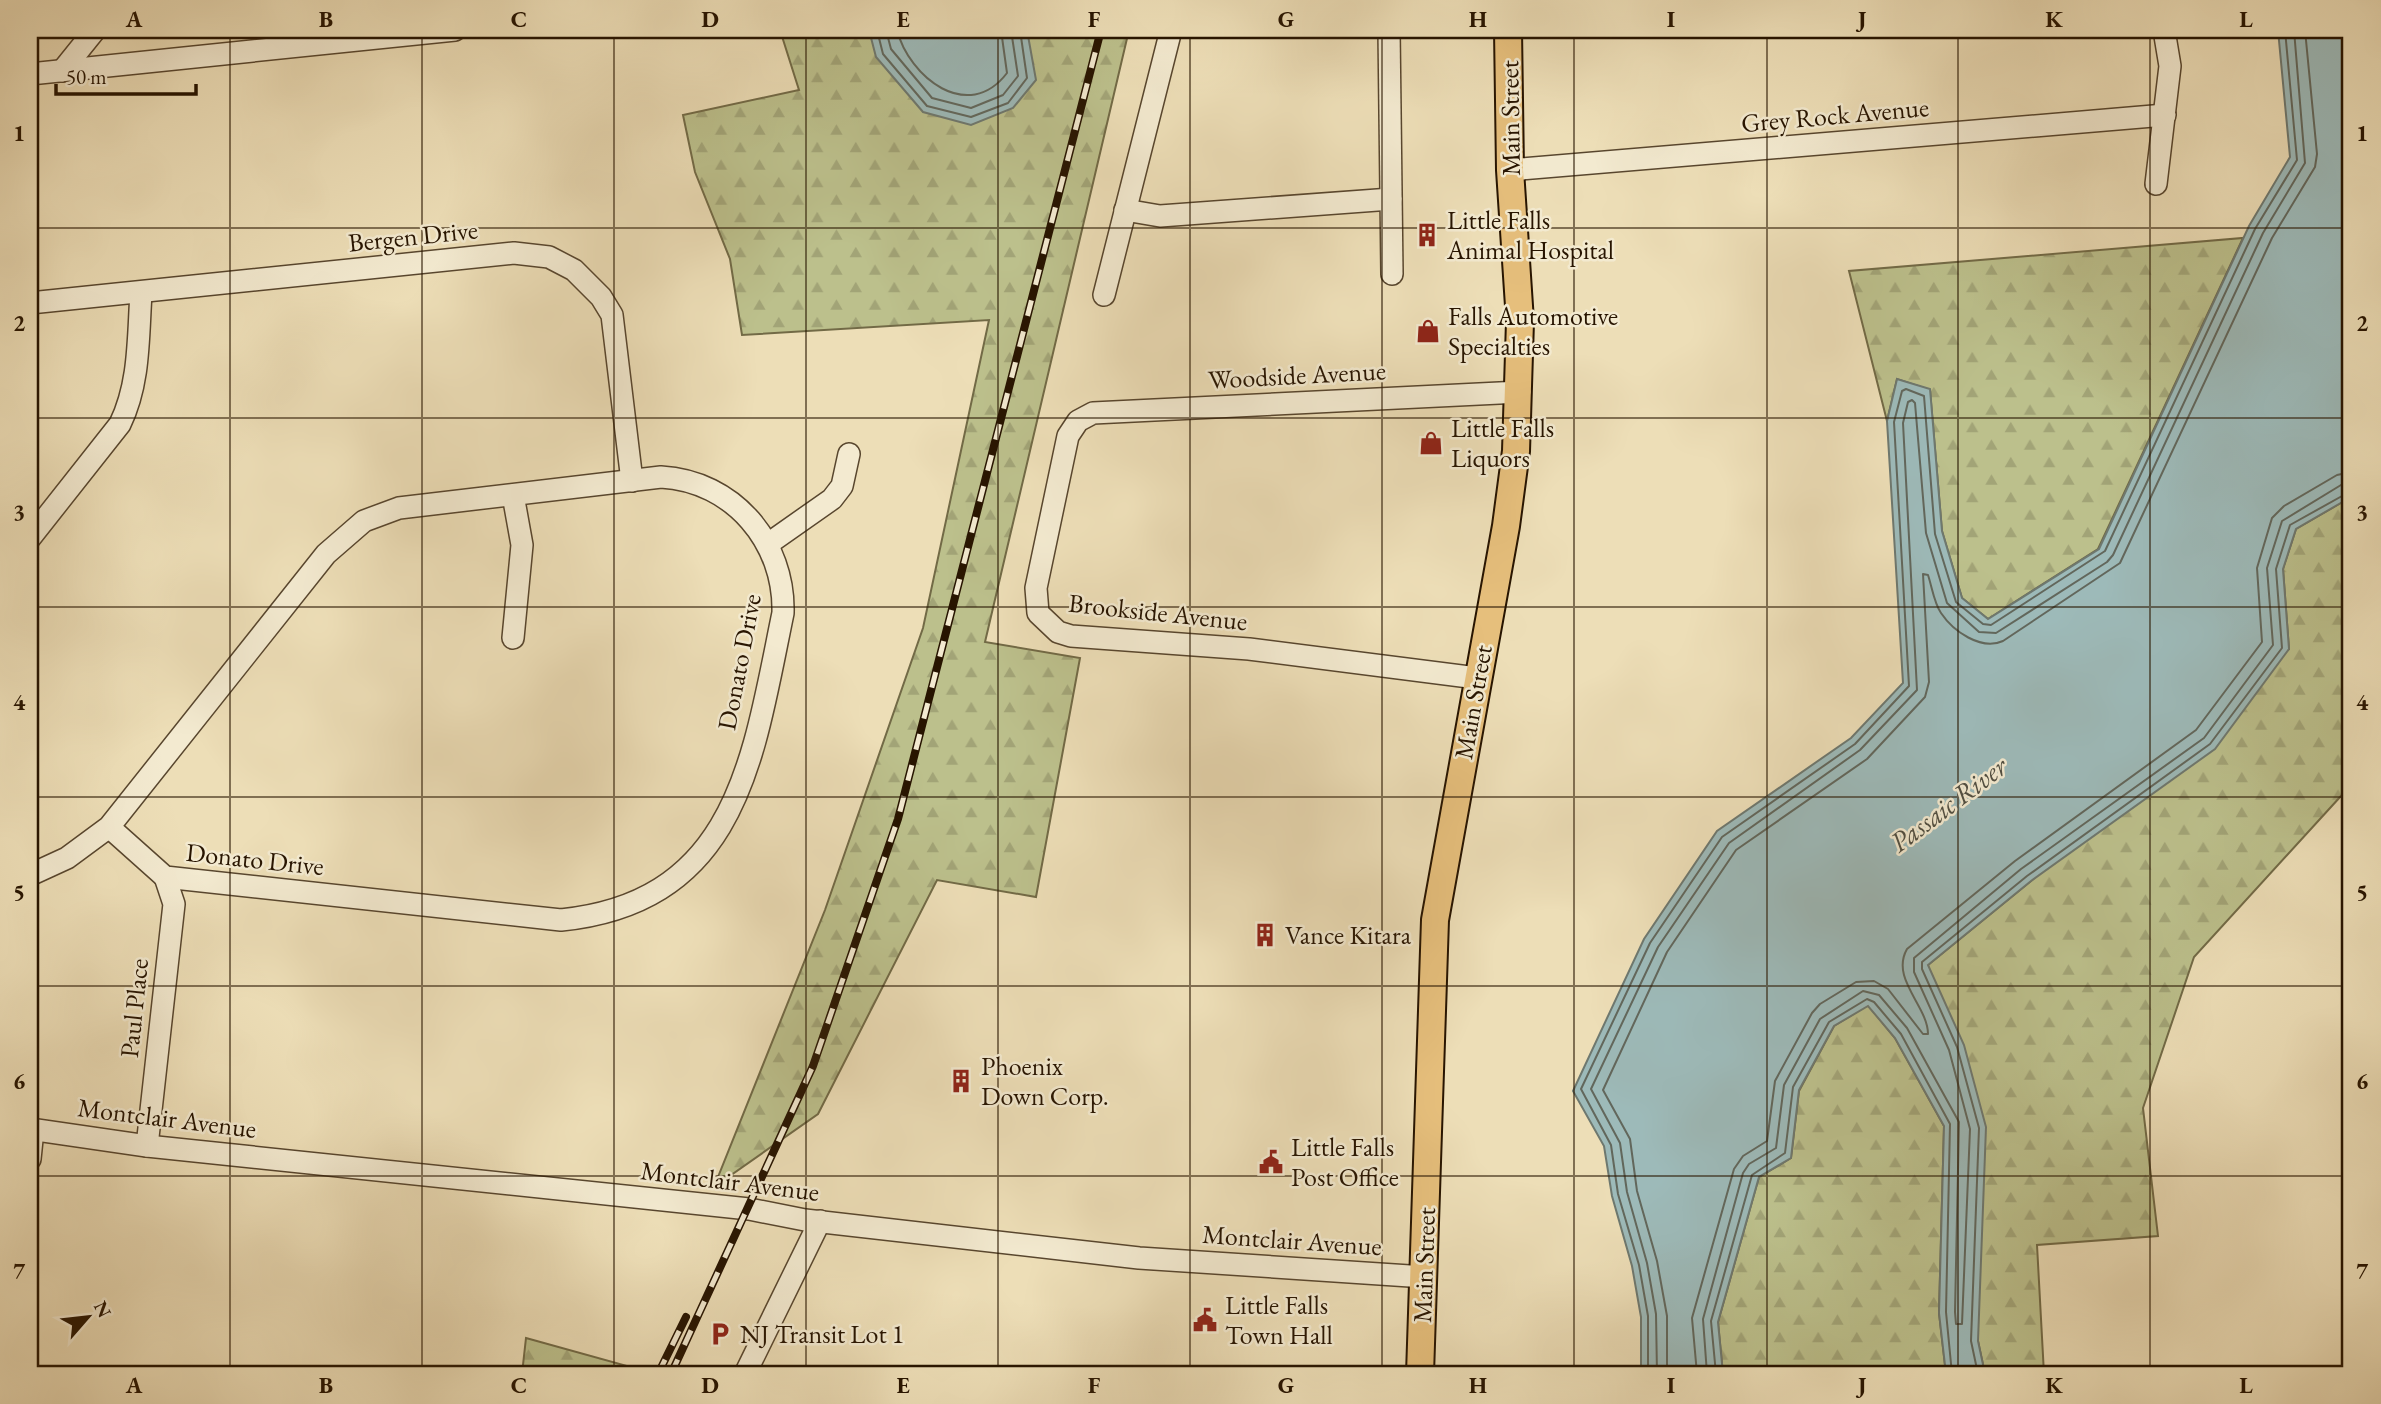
<svg xmlns="http://www.w3.org/2000/svg" width="2381" height="1404" viewBox="0 0 2381 1404" font-family="'EB Garamond',serif">
<defs>
<pattern id="forest-firs" width="22" height="20" patternUnits="userSpaceOnUse" patternTransform="scale(1.75)"><rect width="22" height="20" fill="#bcc08c"/><path d="M5 1l3.5 6h-7zM16 11l3.5 6h-7z" fill="#a2a477"/></pattern>
</defs>
<rect width="100%" height="100%" fill="#eddeb7"/>
<filter id="stains"><feTurbulence type="fractalNoise" baseFrequency=".00286" numOctaves="4"/><feColorMatrix values="0 0 0 0 .2 0 0 0 0 .09 0 0 0 0 .02 0 0 0 .5 -.17"/></filter>
<radialGradient id="worn" r=".72"><stop offset=".6" stop-color="#630" stop-opacity="0"/><stop offset="1" stop-color="#630" stop-opacity=".3"/></radialGradient>
<g fill="url(#forest-firs)" stroke="#726a46" stroke-width="2">
<path d="M780 30H1129L985 642 1080 658 1036 897 937 880 818 1114 714 1187 825 910 923 628 989 320 742 335 730 259 695 172 683 115 799 90Z"/>
<path d="M2243 238 2098 549 1988 619 1962 598 1942 531 1930 390 1897 379 1887 421 1849 271Z"/>
<path d="M2351 497V785L2194 957 2143 1108 2158 1236 2037 1245 2044 1374H1985L1978 1341 1928 965 2031 881 2289 649 2283 569 2296 529Z"/>
<path d="M1868 1005 1895 1038 1944 1126 1939 1313 1946 1374H1723L1718 1322 1759 1177 1791 1158 1799 1091 1834 1026Z"/>
<path d="M526 1338 638 1369 635 1374H522Z"/>
</g>
<g fill="#9dbab9" stroke="#6e786f" stroke-width="2">
<path d="M869 30H1027L1036 80 1013 108 971 125 923 112 876 57Z"/>
<path d="M2278 30H2351V497L2296 529 2283 569 2289 649 2215 749 2031 881 1928 965 1964 1045 1986 1127 1978 1341 1985 1374H1946L1939 1313 1944 1126 1895 1038 1868 1006 1834 1026 1799 1090 1791 1158 1759 1177 1718 1322 1723 1374H1641V1317L1632 1266 1612 1196 1604 1146 1573 1091 1644 939 1717 831 1851 738 1903 683 1887 421 1897 379 1930 389 1942 531 1962 598 1988 619 2099 549 2249 226 2290 157Z"/>
</g>
<g fill="none" stroke-linecap="round" stroke-linejoin="round">
<g stroke="#62675c" stroke-width="2">
<path d="M877 30 883 54 927 106 971 117 1008 103 1027 78 1020 30"/>
<path d="M886 30 891 49 932 98 971 108 1003 95 1018 76 1011 30"/>
<path d="M897 30C909 77 968 124 1007 73L1001 30"/>
<path d="M1648 1374V1316L1639 1265 1618 1194 1611 1145 1581 1089 1650 943 1722 837 1855 744 1909 686 1894 422 1902 391 1906 389 1924 396 1935 534 1956 602 1983 624 1991 625 2105 551 2255 229 2297 160 2285 30"/>
<path d="M1657 1374 1656 1314 1647 1263 1627 1192 1620 1143 1591 1089 1658 947 1729 843 1860 750 1917 690 1903 423 1908 402 1912 400 1915 403 1926 533 1947 603 1979 632 1996 633 2107 562 2113 555 2263 233 2305 163 2294 30"/>
<path d="M1667 1374V1316L1657 1261 1637 1191 1630 1139 1603 1090 1667 952 1736 850 1867 759 1925 697 1929 682 1923 574 1928 575C1932 587 1934 603 1941 613 1953 631 1981 651 2003 641L2120 563 2272 238 2315 167 2317 154 2305 30"/>
<path d="M1697 1374 1692 1318 1734 1169 1743 1156 1767 1141 1775 1081 1812 1013 1820 1004 1856 982 1874 981 1888 989 1923 1034H1928C1928 1006 1890 979 1907 949L2015 861 2196 730 2262 642 2257 568 2272 518 2284 506 2337 475 2351 472"/>
<path d="M1707 1374 1703 1319 1743 1173 1749 1164 1776 1148 1784 1085 1820 1019 1863 991 1879 995 1907 1028 1959 1122 1955 1312 1956 1324H1962L1970 1129 1949 1050 1914 972V958L2021 869 2204 738 2273 645 2267 568 2282 521 2341 485 2351 482"/>
<path d="M1716 1374 1711 1321 1752 1175 1785 1153 1793 1087 1829 1022 1867 999 1874 1002 1901 1034 1950 1124 1946 1312 1952 1374"/>
<path d="M1978 1374 1971 1341 1979 1128 1957 1047 1922 969V962L2027 876 2210 744 2282 648 2276 569 2290 525 2351 491"/>
</g>
<g stroke="#58462e" stroke-width="24">
<g id="minor">
<path d="M1389 30 1392 274"/>
<path d="M62 71 95 30"/>
<path d="M30 74 455 30"/>
<path d="M1510 170 2165 115"/>
<path d="M2156 184 2170 66 2164 30"/>
<path d="M1125 210 1160 216 1391 199"/>
<path d="M1104 295 1171 30"/>
<path d="M30 303 514 253 549 257 574 270 601 297 612 315 632 481"/>
<path d="M30 538 120 424C140 383 138 337 141 293"/>
<path d="M768 544 832 499 842 486 849 454"/>
<path d="M513 638 522 545 513 495"/>
<path d="M1477 678 1249 649 1071 636 1058 632 1038 613 1036 588 1068 436 1078 421 1093 413 1520 392"/>
<path d="M30 875 67 858 109 827 326 554 364 521 399 508 661 477C734 481 785 543 783 613 753 758 738 902 561 920L165 877 109 827"/>
<path d="M30 1129 147 1146 749 1209 805 1220 1139 1258 1425 1277"/>
<path d="M147 1146 174 904 165 877"/>
<path d="M30 1159 33 1130"/>
<path d="M745 1374 820 1221"/>
</g>
</g>
<g stroke="#271400" stroke-width="30">
<path id="major" d="M1420 1374 1435 920 1506 526 1516 451 1520 321 1510 170 1508 30"/>
</g>
<use href="#minor" stroke="#f3ead0" stroke-width="21"/>
<use href="#major" stroke="#e6bf7c" stroke-width="26"/>
<g stroke="#271400" stroke-width="8">
<g id="rail">
<path d="M658 1374 686 1317"/>
<path d="M671 1374 813 1066 898 819 1101 30"/>
</g>
</g>
<use href="#rail" stroke="#f3ead0" stroke-width="5" stroke-dasharray="16" stroke-linecap="butt"/>
</g>
<path fill="none" stroke="#271400" stroke-width="2" stroke-opacity="0.55" d="M230 30V1374M422 30V1374M614 30V1374M806 30V1374M998 30V1374M1190 30V1374M1382 30V1374M1574 30V1374M1767 30V1374M1958 30V1374M2150 30V1374M30 228H2351M30 418H2351M30 607H2351M30 797H2351M30 986H2351M30 1176H2351"/>
<defs>
<g id="building-bare" transform="scale(1.89)"><path d="M-4-6H4V6H1V3H-1V6H-4ZM-2.5-4.3h1.7v1.8h-1.7ZM.8-4.3h1.7v1.8H.8ZM-2.5-1h1.7V.8h-1.7ZM.8-1h1.7V.8H.8Z" fill="#8f2418" stroke="#f3ead0" stroke-width="2.5" paint-order="stroke"/></g>
<g id="shop-bare" transform="scale(1.89)"><path d="M-5-2.5h2.3a2.7 3.5 0 0 1 5.4 0H5L5.5 6h-11ZM-1.5-2.5h3a1.5 2.3 0 0 0-3 0Z" fill="#8f2418" stroke="#f3ead0" stroke-width="2.5" paint-order="stroke"/></g>
<g id="civic-bare" transform="scale(1.89)"><path d="M-.6-6.5H3V-4.5H.6V-3L4-1V1h2V6H-6V1h2V-1L-.6-3ZM-1.2 2.5V6h2.4V2.5Z" fill="#8f2418" stroke="#f3ead0" stroke-width="2.5" paint-order="stroke"/></g>
<g id="parking-bare" transform="scale(1.89)"><path d="M-3.5-5.5H1a3.5 3.5 0 0 1 0 7H-1V5.5H-3.5ZM-1-3.4V-.6H.8a1.4 1.4 0 0 0 0-2.8Z" fill="#8f2418" stroke="#f3ead0" stroke-width="2.5" paint-order="stroke"/></g>
</defs>
<g fill-rule="evenodd">
<use href="#building-bare" x="1427" y="235"/>
<use href="#shop-bare" x="1428" y="331"/>
<use href="#shop-bare" x="1431" y="443"/>
<use href="#building-bare" x="1265" y="935"/>
<use href="#building-bare" x="961" y="1081"/>
<use href="#civic-bare" x="1271" y="1162"/>
<use href="#civic-bare" x="1205" y="1320"/>
<use href="#parking-bare" x="720" y="1334"/>
</g>
<g text-anchor="middle" dominant-baseline="central" stroke-width="5" stroke-linejoin="round" paint-order="stroke">
<g font-size="26" fill="#271400" stroke="#f3ead0">
<text transform="translate(1835 115) rotate(-5)">Grey Rock Avenue</text>
<text transform="translate(1510 118) rotate(-91)">Main Street</text>
<text transform="translate(413 236) rotate(-6)">Bergen Drive</text>
<text transform="translate(1297 375) rotate(-3)">Woodside Avenue</text>
<text transform="translate(1158 612) rotate(6)">Brookside Avenue</text>
<text transform="translate(739 662) rotate(-79)">Donato Drive</text>
<text transform="translate(1473 702) rotate(-80)">Main Street</text>
<text transform="translate(255 859) rotate(6)">Donato Drive</text>
<text transform="translate(134 1008) rotate(-84)">Paul Place</text>
<text transform="translate(167 1118) rotate(7)">Montclair Avenue</text>
<text transform="translate(730 1181) rotate(7)">Montclair Avenue</text>
<text transform="translate(1292 1240) rotate(4)">Montclair Avenue</text>
<text transform="translate(1424 1265) rotate(-88)">Main Street</text>
</g>
<g font-size="26" fill="#271400" stroke="#f3ead0" text-anchor="start">
<text x="1447" y="220">Little Falls<tspan x="1447" dy="30">Animal Hospital</tspan></text>
<text x="1448" y="316">Falls Automotive<tspan x="1448" dy="30">Specialties</tspan></text>
<text x="1451" y="428">Little Falls<tspan x="1451" dy="30">Liquors</tspan></text>
<text x="1285" y="935">Vance Kitara</text>
<text x="981" y="1066">Phoenix<tspan x="981" dy="30">Down Corp.</tspan></text>
<text x="1291" y="1147">Little Falls<tspan x="1291" dy="30">Post Office</tspan></text>
<text x="1225" y="1305">Little Falls<tspan x="1225" dy="30">Town Hall</tspan></text>
<text x="740" y="1334">NJ Transit Lot 1</text>
</g>
<g font-size="28" font-style="italic" fill="#504e41" stroke="#f3ead0">
<text transform="translate(1948 804) rotate(-37)">Passaic River</text>
</g>
</g>
<rect width="2381" height="1404" fill="none" stroke="#eddeb7" stroke-width="77"/>
<g transform="translate(88 1317) rotate(62)" stroke="#f3ead0" stroke-width="5" paint-order="stroke">
<path d="M0-5L12 26L0 18L-12 26Z" fill="#271400"/>
<text y="-10" font-size="19" font-weight="bold" text-anchor="middle" fill="#271400">N</text>
</g>
<path d="M56 84v10h140v-10" fill="none" stroke="#271400" stroke-width="3.5"/>
<text x="66" y="84" font-size="21" fill="#271400" stroke="#f3ead0" stroke-width="5" paint-order="stroke">50 m</text>
<rect x="38" y="38" width="2304" height="1328" fill="none" stroke="#271400" stroke-width="2.5"/>
<g font-size="23" text-anchor="middle" font-weight="bold" fill="#271400">
<text x="134" y="27">A</text>
<text x="326" y="27">B</text>
<text x="519" y="27">C</text>
<text x="710" y="27">D</text>
<text x="903" y="27">E</text>
<text x="1094" y="27">F</text>
<text x="1286" y="27">G</text>
<text x="1478" y="27">H</text>
<text x="1671" y="27">I</text>
<text x="1862" y="27">J</text>
<text x="2054" y="27">K</text>
<text x="2246" y="27">L</text>
<text x="19" y="141">1</text>
<text x="2362" y="141">1</text>
<text x="19" y="331">2</text>
<text x="2362" y="331">2</text>
<text x="19" y="520">3</text>
<text x="2362" y="520">3</text>
<text x="19" y="710">4</text>
<text x="2362" y="710">4</text>
<text x="19" y="900">5</text>
<text x="2362" y="900">5</text>
<text x="19" y="1089">6</text>
<text x="2362" y="1089">6</text>
<text x="19" y="1279">7</text>
<text x="2362" y="1279">7</text>
<text x="134" y="1393">A</text>
<text x="326" y="1393">B</text>
<text x="519" y="1393">C</text>
<text x="710" y="1393">D</text>
<text x="903" y="1393">E</text>
<text x="1094" y="1393">F</text>
<text x="1286" y="1393">G</text>
<text x="1478" y="1393">H</text>
<text x="1671" y="1393">I</text>
<text x="1862" y="1393">J</text>
<text x="2054" y="1393">K</text>
<text x="2246" y="1393">L</text>
</g>
<rect width="100%" height="100%" filter="url(#stains)"/>
<rect width="100%" height="100%" fill="url(#worn)"/>
</svg>
